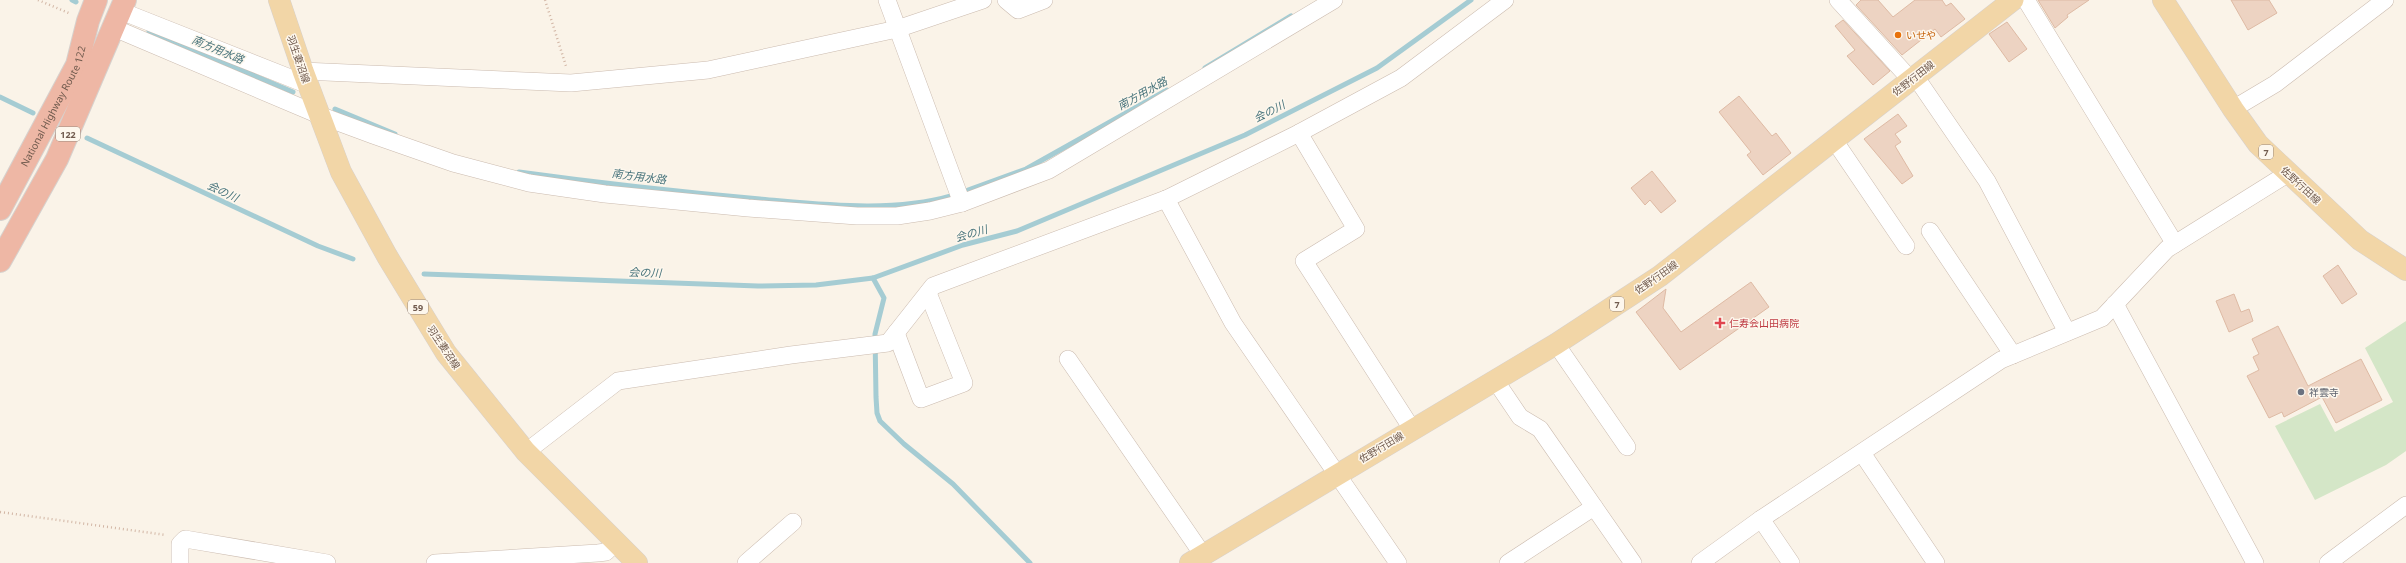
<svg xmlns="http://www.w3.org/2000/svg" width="2406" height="563" viewBox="0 0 2406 563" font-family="'Noto Sans','Noto Sans JP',sans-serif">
<rect width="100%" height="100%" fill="#faf3e8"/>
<path fill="#d4e6c7" d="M2406 321V451L2386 465 2315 500 2275 426 2320 404 2335 432 2393 402 2365 348Z"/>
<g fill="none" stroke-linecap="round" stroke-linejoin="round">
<g stroke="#a5ccd3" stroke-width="5">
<path d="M72 0 76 2"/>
<path d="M149 31 293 92"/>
<path d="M1205 68 1291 16"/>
<path d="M0 97 33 113"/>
<path d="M335 109 395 134"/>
<path d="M87 138 318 246 353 259"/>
<path d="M519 172C599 183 680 192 760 199 820 204 893 213 951 196"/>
<path d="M968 190 1026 169 1167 90"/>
<path d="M424 274 758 286 816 285 873 278 963 245 1017 231 1245 135 1377 68 1471 0"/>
<path d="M873 278 884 298 875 334 876 397 877 413 880 421 904 444 953 484 1030 563"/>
</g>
</g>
<g fill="#edd3c2" stroke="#debaa4">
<path d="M1861 0H1878L1893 17 1915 0H1942L1946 6 1951 3 1965 19 1941 37 1935 29 1902 55 1856 5Z"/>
<path d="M2038 0H2089L2067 15 2068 17 2055 28Z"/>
<path d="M2231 0H2269L2277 13 2248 30Z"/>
<path d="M1843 20 1890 71 1873 85 1847 56 1855 50 1835 26Z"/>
<path d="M2007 22 2027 49 2009 62 1989 34Z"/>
<path d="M1739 96 1772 136 1776 133 1791 153 1763 175 1747 155 1751 152 1719 112Z"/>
<path d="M1898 114 1907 126 1895 134 1901 142 1895 146 1913 176 1902 184 1864 139Z"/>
<path d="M1652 171 1676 201 1661 213 1650 200 1645 205 1631 188Z"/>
<path d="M2338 265 2357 294 2342 304 2323 276Z"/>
<path d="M1751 282 1769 307 1680 370 1636 312 1666 289 1663 308 1681 332Z"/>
<path d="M2234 294 2241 312 2249 309 2253 321 2229 332 2216 301Z"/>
<path d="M2278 326 2308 386 2361 359 2382 400 2336 423 2322 397 2284 417 2282 412 2269 418 2247 376 2259 370 2253 357 2259 354 2252 339Z"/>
</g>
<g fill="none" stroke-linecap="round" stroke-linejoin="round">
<g stroke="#cbbbaf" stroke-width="18">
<g id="minor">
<path d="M887 0 962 203"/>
<path d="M1006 0 1018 10 1044 0"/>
<path d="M1838 0 1911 80"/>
<path d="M2026 0 2175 244"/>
<path d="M121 11 308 85"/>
<path d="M114 28 319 115 373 135 453 163 529 183 605 194 748 208 857 216H897L930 211 962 203 1049 170 1334 0"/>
<path d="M303 71 571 83 708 70 897 29 983 0"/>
<path d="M1915 76 1987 181 2067 332"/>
<path d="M2233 109 2275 84 2385 0"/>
<path d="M1299 133 1356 229 1304 261 1412 429"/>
<path d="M1834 140 1906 246"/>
<path d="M1166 199 1233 323 1398 563"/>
<path d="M1930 231 2013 355"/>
<path d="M2115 304 2255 563"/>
<path d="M896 333 921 399 964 383 928 293"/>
<path d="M1556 344 1627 447"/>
<path d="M1068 359 1203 555"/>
<path d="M1495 380 1520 417 1540 429 1633 563"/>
<path d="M526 452 618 381 791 355 888 343 933 286 1166 199 1299 133 1401 78 1505 0"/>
<path d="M1862 453 1936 563"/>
<path d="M1761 519 1791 563"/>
<path d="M180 563V544L185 539 327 563"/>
<path d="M435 563 598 553 606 552 616 542"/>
<path d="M746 563 793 522"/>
<path d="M1508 563 1594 507"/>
<path d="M1700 563 1761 519 2001 360 2102 318 2167 249 2287 174"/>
<path d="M2328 563 2406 505"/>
</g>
</g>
<g stroke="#d7d1cd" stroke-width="22">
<g id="major">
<path d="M279 0 303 71 341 172 387 256 446 353 526 452 637 563"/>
<path d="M2163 0 2233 109 2258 144 2360 240 2406 270"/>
<path d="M1190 563 1556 344 1660 276 2013 0"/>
</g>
</g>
<g stroke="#d7d1cd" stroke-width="24">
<g id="highway">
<path id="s1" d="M0 209 77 65 88 21 96 0"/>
<path d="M0 261 57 159 125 0"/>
</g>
</g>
<g stroke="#d2b6a5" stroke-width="2.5" stroke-dasharray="1 3" stroke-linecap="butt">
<path d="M38 0 71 14"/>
<path d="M545 0 566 66"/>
<path d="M0 512 166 535"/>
</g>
<use href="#minor" stroke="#fff" stroke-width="17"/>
<use href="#major" stroke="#f2d6a7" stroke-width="21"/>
<use href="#highway" stroke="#eeb7a5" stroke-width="22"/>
</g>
<circle fill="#e8710a" stroke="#fdf7ed" stroke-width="1.5" cx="1898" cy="35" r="4"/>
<path fill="#e0444e" stroke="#fdf7ed" stroke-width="1.5" d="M1718 317h4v4h4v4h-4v4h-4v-4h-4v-4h4z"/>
<circle fill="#6b7280" stroke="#fdf7ed" stroke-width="1.5" cx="2301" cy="392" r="4"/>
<g text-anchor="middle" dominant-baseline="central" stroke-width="3" stroke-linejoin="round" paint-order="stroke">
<g fill="#fdf7ed" stroke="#9b8a7e" stroke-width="1">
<rect x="56" y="127" width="24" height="14" rx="3"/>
<rect x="2259" y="145" width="14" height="14" rx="3"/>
<rect x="1610" y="297" width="14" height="14" rx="3"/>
<rect x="408" y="300" width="20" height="14" rx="3"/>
</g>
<g font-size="9" font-weight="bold" fill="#715b4e">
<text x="68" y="134">122</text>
<text x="2266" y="152">7</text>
<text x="1617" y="304">7</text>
<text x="418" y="307">59</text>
</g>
<g font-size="10" fill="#c56008" stroke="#fdf7ed" text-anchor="start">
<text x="1906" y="35">いせや</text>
</g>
<g font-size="10" fill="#715b4e" stroke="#fdf7ed">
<text transform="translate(299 59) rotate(71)">羽生妻沼線</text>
<text transform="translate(1913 78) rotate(-38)">佐野行田線</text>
<text stroke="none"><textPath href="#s1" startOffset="116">National Highway Route 122</textPath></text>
<text transform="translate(2301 185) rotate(43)">佐野行田線</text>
<text transform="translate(1656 277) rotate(-35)">佐野行田線</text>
<text transform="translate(444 347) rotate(56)">羽生妻沼線</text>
<text transform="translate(1381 447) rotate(-31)">佐野行田線</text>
</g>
<g font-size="10" fill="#be3a42" stroke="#fdf7ed" text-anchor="start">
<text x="1729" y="323">仁寿会山田病院</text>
</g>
<g font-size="10" fill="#5b616d" stroke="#fdf7ed" text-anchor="start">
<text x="2309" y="392">祥雲寺</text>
</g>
<g font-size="11" font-style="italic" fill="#47737b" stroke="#fdf7ed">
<text transform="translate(218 49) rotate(23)">南方用水路</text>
<text transform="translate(1142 93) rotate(-29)">南方用水路</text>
<text transform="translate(1269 111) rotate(-27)">会の川</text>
<text transform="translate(639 176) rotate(7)">南方用水路</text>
<text transform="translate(223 191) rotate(25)">会の川</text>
<text transform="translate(971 233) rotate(-16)">会の川</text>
<text transform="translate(645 272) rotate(2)">会の川</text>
</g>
</g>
</svg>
